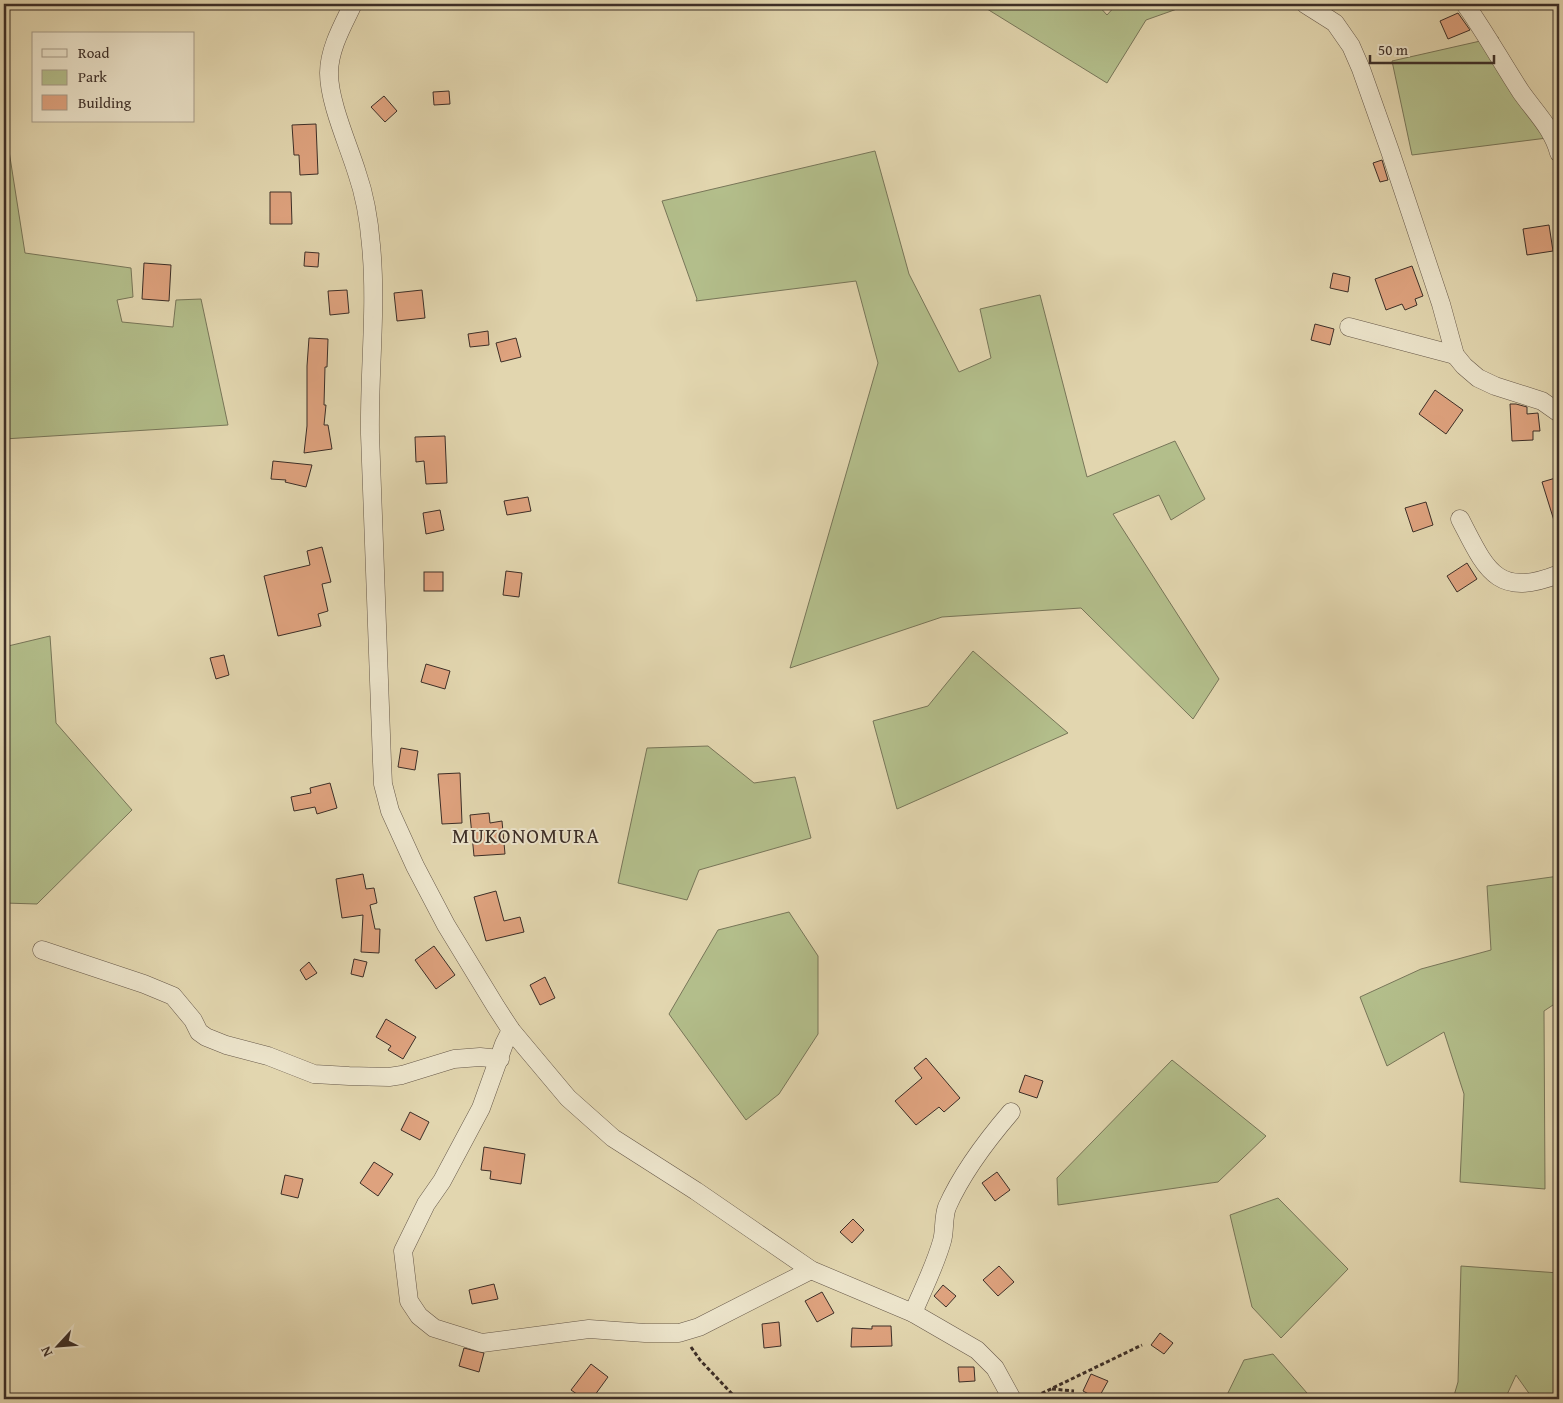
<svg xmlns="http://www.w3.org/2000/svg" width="1563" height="1403" viewBox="0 0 1563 1403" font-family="'Gentium Book Plus',serif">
<rect width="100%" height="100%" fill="#e2d6af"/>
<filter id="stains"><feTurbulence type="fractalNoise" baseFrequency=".004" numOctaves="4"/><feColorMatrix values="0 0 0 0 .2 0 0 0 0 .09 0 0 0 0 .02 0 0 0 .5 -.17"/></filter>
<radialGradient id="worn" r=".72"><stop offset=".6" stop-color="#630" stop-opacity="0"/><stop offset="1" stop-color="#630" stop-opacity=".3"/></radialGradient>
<g fill="#b3be8b" stroke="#787659">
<path d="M979 4H1097L1107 15 1117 4H1191L1146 20 1107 83Z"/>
<path d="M1498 37 1501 73 1547 138 1412 155 1392 61Z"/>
<path d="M4 119 25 253 131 268 133 297 117 300 122 322 173 327 176 300 201 299 228 425 4 439Z"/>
<path d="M875 151 909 274 959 372 991 358 980 309 1040 295 1087 477 1175 441 1205 499 1171 520 1159 495 1113 514 1219 679 1193 719 1081 608 942 617 790 668 878 363 856 281 696 301 697 299 662 201Z"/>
<path d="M50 636 56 723 132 810 37 904 4 903V647Z"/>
<path d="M973 651 1068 733 897 809 873 721 928 706Z"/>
<path d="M708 746 754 783 795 777 811 838 699 870 687 900 618 883 647 748Z"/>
<path d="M1559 876V1001L1544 1011 1545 1189 1460 1182 1464 1094 1444 1032 1387 1066 1360 997 1421 969 1491 950 1487 886Z"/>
<path d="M789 912 818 956V1034L779 1094 746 1120 669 1014 718 930Z"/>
<path d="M1172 1060 1266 1136 1218 1182 1058 1205 1057 1178Z"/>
<path d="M1278 1198 1348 1269 1281 1338 1252 1307 1230 1215Z"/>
<path d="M1461 1266 1559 1273V1399H1533L1516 1375 1505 1399H1453L1458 1382Z"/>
<path d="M1273 1354 1307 1393 1308 1399H1225L1244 1360Z"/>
</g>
<g fill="#dea27e" stroke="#3c2e27">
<path d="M1458 13 1470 30 1448 39 1440 21Z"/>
<path d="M449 91 450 104 434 105 433 92Z"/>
<path d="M384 96 397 111 385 122 371 107Z"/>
<path d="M316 124 318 174 300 175 299 155H294L292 125Z"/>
<path d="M1382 160 1388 180 1380 182 1373 163Z"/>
<path d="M270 192H291L292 224H270Z"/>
<path d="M1549 225 1553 251 1527 255 1523 229Z"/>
<path d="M305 252 319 253 318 267 304 266Z"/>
<path d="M144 263 171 265 169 301 142 299Z"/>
<path d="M1412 266 1423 296 1415 299 1417 305 1405 310 1402 304 1386 310 1375 279Z"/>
<path d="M1333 273 1350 277 1348 292 1330 288Z"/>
<path d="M347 290 349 313 330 315 328 291Z"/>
<path d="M422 290 425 318 397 321 394 293Z"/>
<path d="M1315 324 1334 329 1330 345 1311 340Z"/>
<path d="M488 331 489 345 470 347 468 334Z"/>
<path d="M309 338 328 339 327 367H325L324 405H326L324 425H328L332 449 304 453 307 426V366Z"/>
<path d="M516 338 521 357 501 362 496 343Z"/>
<path d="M1435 390 1463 410 1446 434 1419 414Z"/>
<path d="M1510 404H1516L1527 407V414L1538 413 1540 431H1533V440L1512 441Z"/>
<path d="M445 436 447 483 426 484 424 461 416 462 415 437Z"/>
<path d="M273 461 312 465 306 487 285 482 286 480 271 479Z"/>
<path d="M1559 477V526L1556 527 1542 482Z"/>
<path d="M528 497 531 511 507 515 504 501Z"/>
<path d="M1426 502 1433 525 1413 532 1405 508Z"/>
<path d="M440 510 444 530 426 534 423 513Z"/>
<path d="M322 547 331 582 322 584 328 611 318 614 321 626 278 636 264 576 310 565 307 551Z"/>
<path d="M1467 563 1477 579 1457 592 1447 576Z"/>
<path d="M506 571 522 573 519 597 503 595Z"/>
<rect x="424" y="572" width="19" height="19"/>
<path d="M224 655 229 675 216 679 210 658Z"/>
<path d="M426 664 450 671 445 689 421 682Z"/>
<path d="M401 748 418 751 415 770 398 767Z"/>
<path d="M460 773 462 823 442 824 438 774Z"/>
<path d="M330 783 337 808 317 814 315 807 294 811 291 797 311 793 310 788Z"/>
<path d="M489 813 490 823 502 821 505 854 474 856 470 815Z"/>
<path d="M363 874 366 889 374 888 377 903 370 905 375 929H380L379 953 361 952 363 915 342 918 336 879Z"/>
<path d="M496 891 504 921 520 917 524 932 486 941 474 897Z"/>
<path d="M434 946 455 975 436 989 415 960Z"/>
<path d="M354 959 367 962 363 977 351 974Z"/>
<path d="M309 962 317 973 306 980 300 970Z"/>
<path d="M545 977 555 998 540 1005 530 985Z"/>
<path d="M386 1019 416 1037 403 1059 388 1050 391 1046 376 1037Z"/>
<path d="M926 1058 960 1098 944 1112 939 1107 916 1125 895 1101 922 1078 914 1068Z"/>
<path d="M1025 1075 1043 1081 1037 1098 1019 1092Z"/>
<path d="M410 1112 429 1122 420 1140 401 1130Z"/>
<path d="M484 1147 525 1154 521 1184 490 1179 491 1171 481 1170Z"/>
<path d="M374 1162 393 1174 378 1196 360 1183Z"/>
<path d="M997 1172 1010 1190 995 1201 982 1183Z"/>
<path d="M285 1175 303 1179 298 1198 281 1194Z"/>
<path d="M853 1219 864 1230 852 1243 840 1232Z"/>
<path d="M999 1266 1014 1282 998 1296 983 1280Z"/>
<path d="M494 1284 498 1299 472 1304 469 1290Z"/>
<path d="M943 1285 956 1296 946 1307 934 1296Z"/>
<path d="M822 1292 834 1313 817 1322 805 1301Z"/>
<path d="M779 1322 781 1346 764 1348 762 1324Z"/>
<path d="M872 1326H891L892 1346 851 1347 852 1328 872 1329Z"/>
<path d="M1160 1333 1173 1343 1164 1354 1151 1345Z"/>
<path d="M464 1348 484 1353 479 1372 459 1366Z"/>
<path d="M591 1364 608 1377 592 1399H584L571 1390Z"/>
<path d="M958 1367H974L975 1381 959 1382Z"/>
<path d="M1091 1374 1108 1381 1098 1399 1083 1391Z"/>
</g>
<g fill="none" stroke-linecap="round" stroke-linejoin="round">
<g stroke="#665849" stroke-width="19">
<g id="minor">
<path d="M353 4C343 25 329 49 329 73 329 102 348 144 357 173 365 196 369 220 371 245 377 307 369 371 370 434 373 543 378 652 382 762L383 784 390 811 415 866 446 925 496 1007 511 1030 568 1098 613 1138 696 1191 811 1270 913 1313 977 1350 995 1368 1012 1399"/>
<path d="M1305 4 1335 23 1351 46 1361 69 1390 151 1441 304 1455 355 1464 366 1478 378 1495 386 1542 401 1559 413"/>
<path d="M1465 4C1485 32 1502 63 1521 92 1535 112 1553 129 1559 153"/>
<path d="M1349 327 1455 355"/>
<path d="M1460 519C1486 569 1496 599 1559 574"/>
<path d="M42 950 144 984 173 996 193 1020 199 1032 206 1037 226 1045 268 1056 314 1074 349 1076 389 1077 402 1075 454 1059 480 1057 500 1059"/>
<path d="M511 1030 504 1044 481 1108 442 1181 426 1204 403 1251 409 1301 419 1316 434 1328 482 1343 589 1329 645 1333H679L699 1327 811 1270"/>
<path d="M913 1313C923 1289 935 1266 942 1241 945 1231 943 1218 947 1207 962 1173 987 1140 1011 1112"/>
</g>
</g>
<g stroke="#3c2e27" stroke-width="3" stroke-dasharray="4 2.5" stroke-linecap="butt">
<path d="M691 1347 700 1360 734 1396"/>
<path d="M1052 1389 1074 1391"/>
<path d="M1030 1399 1142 1345"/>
</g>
<use href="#minor" stroke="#ece4cb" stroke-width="18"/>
</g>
<g text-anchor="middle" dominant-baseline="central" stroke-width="4" stroke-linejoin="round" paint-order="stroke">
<g font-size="21" letter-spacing="1" fill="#3c2e27" stroke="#ece4cb">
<text x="526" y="835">MUKONOMURA</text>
</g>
</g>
<rect width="1563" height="1403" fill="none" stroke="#e2d6af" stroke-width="20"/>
<rect x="5" y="5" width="1553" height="1393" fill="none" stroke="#3c2e27" stroke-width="2.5"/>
<rect x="10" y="10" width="1543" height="1383" fill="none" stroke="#3c2e27"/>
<rect x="32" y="32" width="162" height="90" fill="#ece4cb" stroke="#a69b89"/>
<rect x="42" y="49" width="25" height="8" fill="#ece4cb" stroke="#a69b89"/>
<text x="78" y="58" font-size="15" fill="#3c2e27">Road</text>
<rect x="42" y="70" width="25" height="15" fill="#b3be8b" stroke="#a69b89"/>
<text x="78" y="82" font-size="15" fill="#3c2e27">Park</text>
<rect x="42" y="95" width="25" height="15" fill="#dea27e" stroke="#a69b89"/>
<text x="78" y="108" font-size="15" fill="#3c2e27">Building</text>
<g transform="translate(58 1346) rotate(244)" stroke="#ece4cb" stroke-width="4" paint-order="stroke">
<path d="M0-4L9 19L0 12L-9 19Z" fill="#3c2e27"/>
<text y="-8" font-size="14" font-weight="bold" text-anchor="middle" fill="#3c2e27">N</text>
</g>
<path d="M1370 55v8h124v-8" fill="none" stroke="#3c2e27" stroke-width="2.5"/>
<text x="1378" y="55" font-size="15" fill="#3c2e27" stroke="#ece4cb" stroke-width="4" paint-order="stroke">50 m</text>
<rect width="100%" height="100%" filter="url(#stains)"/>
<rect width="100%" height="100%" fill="url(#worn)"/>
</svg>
